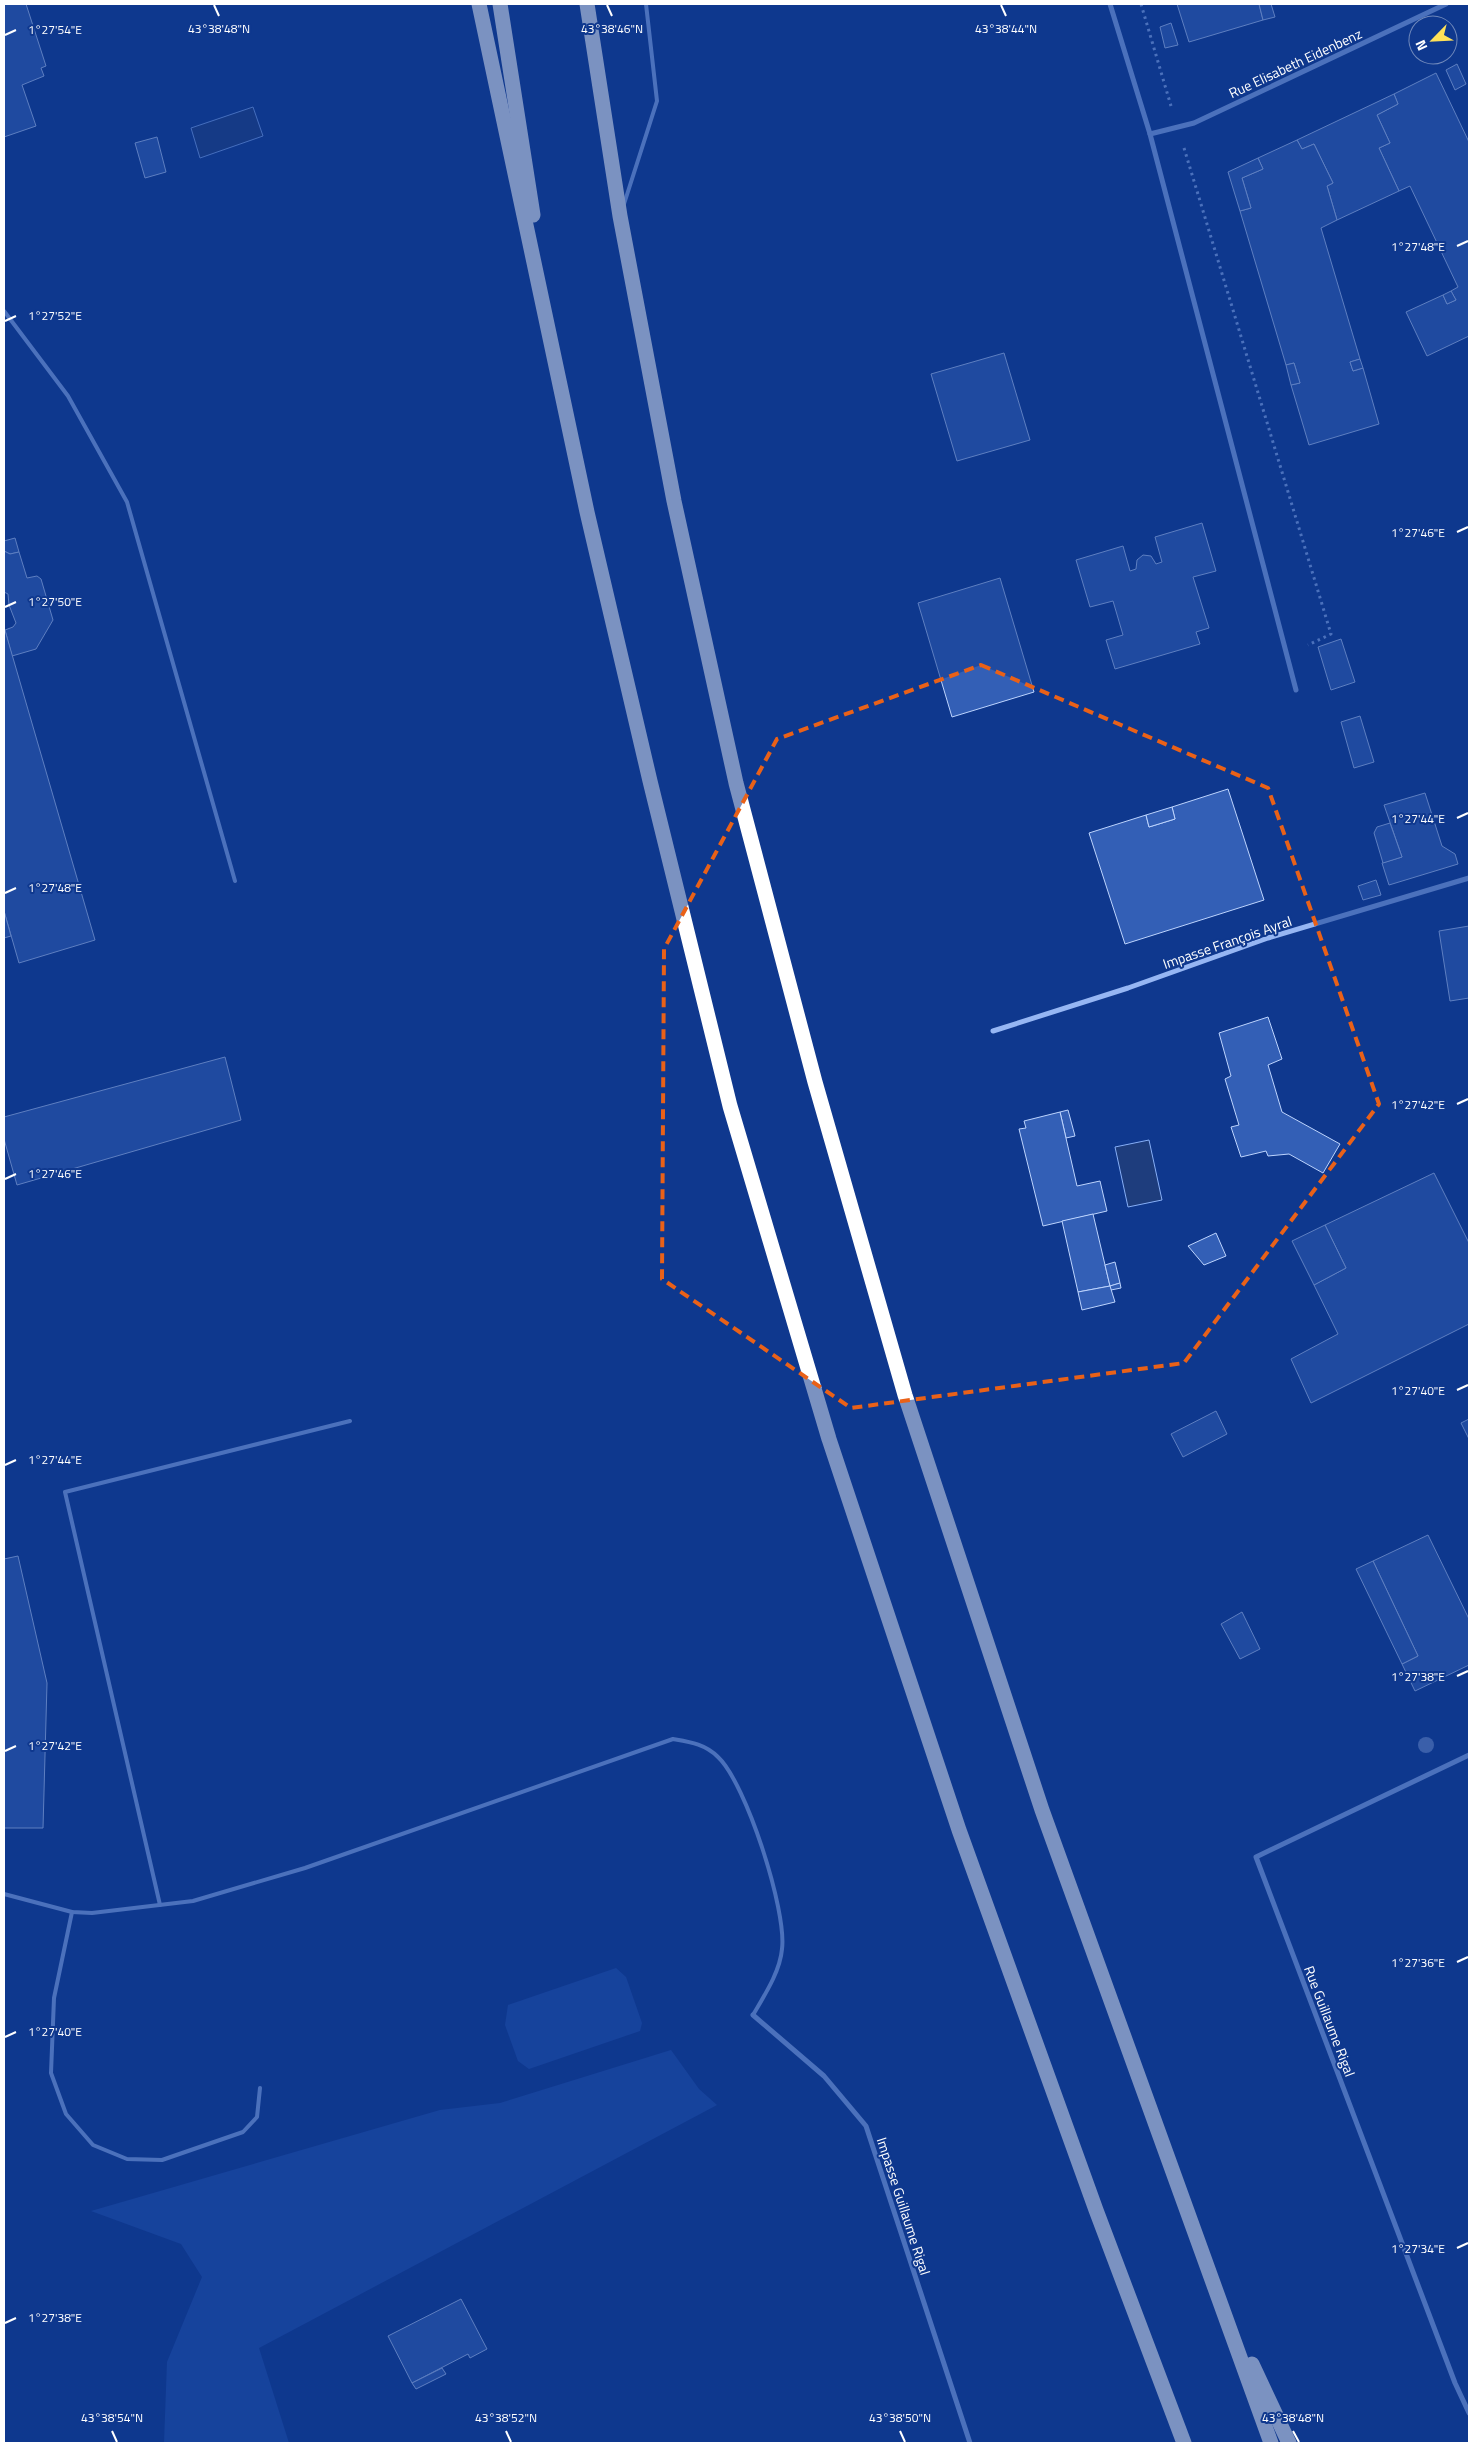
<svg xmlns="http://www.w3.org/2000/svg" width="1473" height="2447" viewBox="0 0 1473 2447" font-family="'Titillium Web',sans-serif">
<rect width="100%" height="100%" fill="#0f388e"/>
<g fill="#2050ae">
<path d="M616 1968 626 1977 642 2023 640 2031 529 2069 518 2061 505 2025 508 2005Z"/>
<path d="M671 2050 699 2089 717 2105 259 2348 289 2443H164L167 2362 202 2277 181 2244 91 2211 440 2110 500 2103Z"/>
</g>
<g fill="#1e3d7d" stroke="#87aff7">
<path d="M253 107 263 136 200 158 191 128Z"/>
<path d="M1149 1140 1162 1200 1128 1207 1115 1147Z"/>
</g>
<g fill="#335fb6" stroke="#bdd4fe">
<path d="M4 4H26L46 66 41 68 44 76 22 85 36 126 4 137Z"/>
<path d="M1177 4H1259L1263 20 1189 42Z"/>
<path d="M1259 4H1271L1275 17 1263 20Z"/>
<path d="M1171 23 1178 45 1165 48 1160 27Z"/>
<path d="M1457 64 1466 84 1455 90 1446 70Z"/>
<path d="M1436 73 1469 142V336L1427 356 1406 312 1443 295 1447 304 1456 300 1451 291 1458 287 1410 186 1399 191 1379 148 1390 143 1377 115 1398 104 1394 94Z"/>
<path d="M1394 94 1398 104 1377 115 1390 143 1379 148 1399 191 1337 220 1327 186 1333 183 1314 144 1302 149 1297 140Z"/>
<path d="M157 137 166 172 145 178 135 143Z"/>
<path d="M1297 140 1302 149 1314 144 1333 183 1327 186 1337 220 1321 228 1360 359 1350 362 1353 371 1363 368 1379 424 1309 445 1291 385 1300 383 1294 363 1286 365 1240 211 1251 208 1242 178 1263 169 1258 158Z"/>
<path d="M1258 158 1263 169 1242 178 1251 208 1240 211 1228 172Z"/>
<path d="M1451 291 1456 300 1447 304 1443 295Z"/>
<path d="M1004 353 1030 440 957 461 931 374Z"/>
<path d="M1360 359 1363 368 1353 371 1350 362Z"/>
<path d="M1294 363 1300 383 1291 385 1286 365Z"/>
<path d="M1202 523 1216 571 1193 577 1209 628 1196 632 1200 644 1115 669 1106 640 1123 635 1113 601 1090 607 1076 560 1123 546 1130 571 1136 569 1137 560 1143 555 1151 556 1156 564 1162 562 1155 537Z"/>
<path d="M15 538 19 552 10 554 4 551V541Z"/>
<path d="M4 551 10 554 19 552 27 578 37 576 41 579 53 620 36 649 12 656 5 630 13 627 16 623 9 605 8 594 4 592Z"/>
<path d="M1000 578 1034 692 952 717 918 603Z"/>
<path d="M4 627 95 940 19 963 4 911Z"/>
<path d="M1341 639 1355 682 1331 690 1318 647Z"/>
<path d="M1360 716 1374 762 1354 768 1341 722Z"/>
<path d="M1228 789 1264 900 1125 944 1089 833 1146 815 1149 827 1175 819 1172 807Z"/>
<path d="M1425 793 1442 846 1455 854 1458 864 1389 885 1382 863 1402 857 1384 805Z"/>
<path d="M1172 807 1175 819 1149 827 1146 815Z"/>
<path d="M1390 823 1402 857 1383 863 1374 833 1377 827Z"/>
<path d="M1376 880 1381 895 1363 900 1358 886Z"/>
<path d="M4 911 11 936 4 938Z"/>
<path d="M1469 926V998L1450 1001 1439 931Z"/>
<path d="M1268 1017 1282 1059 1268 1065 1282 1112 1340 1144 1323 1173 1289 1154 1268 1156 1266 1151 1241 1157 1231 1127 1239 1125 1225 1079 1231 1076 1219 1033Z"/>
<path d="M225 1057 241 1120 17 1185 4 1139V1117Z"/>
<path d="M1068 1110 1075 1136 1066 1138 1060 1112Z"/>
<path d="M1060 1112 1077 1186 1100 1181 1107 1211 1043 1226 1019 1129 1026 1128 1024 1121Z"/>
<path d="M1434 1173 1469 1243V1324L1311 1403 1291 1359 1338 1334 1314 1285 1346 1268 1325 1225Z"/>
<path d="M1093 1214 1110 1286 1078 1292 1062 1221Z"/>
<path d="M1325 1225 1346 1268 1314 1285 1292 1241Z"/>
<path d="M1216 1233 1226 1256 1204 1265 1188 1246Z"/>
<path d="M1115 1262 1120 1283 1110 1286 1105 1265Z"/>
<path d="M1120 1283 1121 1288 1111 1290 1110 1286Z"/>
<path d="M1110 1286 1115 1302 1082 1310 1078 1292Z"/>
<path d="M1216 1411 1227 1434 1183 1457 1171 1434Z"/>
<path d="M1469 1419V1439L1461 1423Z"/>
<path d="M1428 1535 1469 1619V1665L1415 1691 1402 1664 1418 1656 1373 1561Z"/>
<path d="M18 1556 47 1683 43 1828H4V1559Z"/>
<path d="M1373 1561 1418 1656 1402 1664 1356 1569Z"/>
<path d="M1242 1612 1260 1649 1240 1659 1221 1624Z"/>
<path d="M461 2299 487 2349 470 2358 468 2354 412 2383 388 2336Z"/>
<path d="M442 2368 446 2374 416 2389 412 2383Z"/>
</g>
<g fill="none" stroke-linecap="round" stroke-linejoin="round">
<g stroke="#96b6f3" stroke-width="3" stroke-dasharray="2.5 4" stroke-linecap="butt">
<path d="M1141 4 1171 106"/>
<path d="M1184 148 1331 634 1308 645"/>
</g>
<g stroke="#96b6f3" stroke-width="4">
<path d="M624 204 657 101 646 4"/>
<path d="M4 311 68 396 127 502 235 881"/>
<path d="M4 1894 72 1912 92 1913 193 1901 305 1868 673 1739C690 1742 705 1744 718 1757 746 1783 787 1911 782 1949 780 1972 764 1996 753 2015"/>
<path d="M160 1905 65 1492 350 1421"/>
<path d="M72 1912 54 1998 51 2073 66 2114 93 2145 127 2159 162 2160 243 2132 257 2117 260 2088"/>
</g>
<g stroke="#96b6f3" stroke-width="5">
<path d="M1110 4 1150 134 1296 690"/>
<path d="M1150 134 1194 123 1446 4"/>
<path d="M993 1031 1128 988 1268 938 1469 878"/>
<path d="M1469 1755 1256 1857 1455 2383 1469 2413"/>
<path d="M753 2015 824 2076 866 2126 970 2443"/>
</g>
<g stroke="#fff" stroke-width="15">
<path d="M479 4 587 512 650 781 730 1106 829 1439 959 1830 1096 2210 1184 2443"/>
<path d="M500 4 533 215"/>
<path d="M587 4 620 216 674 501 736 783 815 1082 905 1395 1042 1810 1271 2443"/>
<path d="M1252 2364 1289 2443"/>
</g>
</g>
<circle fill="#6f8ecc" cx="1426" cy="1745" r="8"/>
<path d="M0 0H1473V2447H0ZM981 665 1268 788 1379 1104 1184 1363 851 1408 662 1279 664 949 777 739Z" fill="#0f388e" fill-opacity=".55" fill-rule="evenodd"/>
<path fill="none" stroke="#e96118" stroke-width="4" stroke-dasharray="10 6" stroke-linejoin="round" d="M981 665 1268 788 1379 1104 1184 1363 851 1408 662 1279 664 949 777 739Z"/>
<path fill="none" stroke="#fff" stroke-width="2" d="M214 5 219 16M607 5 612 16M1001 5 1006 16M5 35 16 30M1457 246 1468 241M5 321 16 316M1457 532 1468 527M5 607 16 602M1457 818 1468 813M5 893 16 888M1457 1104 1468 1099M5 1179 16 1174M1457 1390 1468 1385M5 1465 16 1460M1457 1676 1468 1671M5 1751 16 1746M1457 1962 1468 1957M5 2037 16 2032M1457 2248 1468 2243M5 2323 16 2318M112 2431 117 2442M506 2431 511 2442M900 2431 905 2442M1293 2431 1299 2442"/>
<g text-anchor="middle" dominant-baseline="central" stroke-width="4" stroke-linejoin="round" paint-order="stroke">
<g font-size="14" fill="#fff" stroke="#0f388e">
<text transform="translate(1295 63) rotate(-25)">Rue Elisabeth Eidenbenz</text>
<text transform="translate(1227 942) rotate(-19)">Impasse François Ayral</text>
<text transform="translate(1330 2021) rotate(69)">Rue Guillaume Rigal</text>
<text transform="translate(904 2206) rotate(72)">Impasse Guillaume Rigal</text>
</g>
</g>
<g font-size="12" text-anchor="middle" fill="#fff" stroke="#0f388e" stroke-width="4" stroke-linejoin="round" paint-order="stroke">
<text x="1006" y="33">43°38'44"N</text>
<text x="219" y="33">43°38'48"N</text>
<text x="612" y="33">43°38'46"N</text>
<text x="55" y="34">1°27'54"E</text>
<text x="1418" y="251">1°27'48"E</text>
<text x="55" y="320">1°27'52"E</text>
<text x="1418" y="537">1°27'46"E</text>
<text x="55" y="606">1°27'50"E</text>
<text x="1418" y="823">1°27'44"E</text>
<text x="55" y="892">1°27'48"E</text>
<text x="1418" y="1109">1°27'42"E</text>
<text x="55" y="1178">1°27'46"E</text>
<text x="1418" y="1395">1°27'40"E</text>
<text x="55" y="1464">1°27'44"E</text>
<text x="1418" y="1681">1°27'38"E</text>
<text x="55" y="1750">1°27'42"E</text>
<text x="1418" y="1967">1°27'36"E</text>
<text x="55" y="2036">1°27'40"E</text>
<text x="1418" y="2253">1°27'34"E</text>
<text x="55" y="2322">1°27'38"E</text>
<text x="112" y="2422">43°38'54"N</text>
<text x="506" y="2422">43°38'52"N</text>
<text x="900" y="2422">43°38'50"N</text>
<text x="1293" y="2422">43°38'48"N</text>
</g>
<rect width="1473" height="2447" fill="none" stroke="#ffffff" stroke-width="10"/>
<g transform="translate(1433 40) rotate(246)"><circle r="24" fill="#0f388e" stroke="#6f88bb"/>
<path d="M0-4L9 19L0 12L-9 19Z" fill="#ffe158"/>
<text y="-8" font-size="14" font-weight="bold" text-anchor="middle" fill="#ffffff">N</text>
</g>
</svg>
